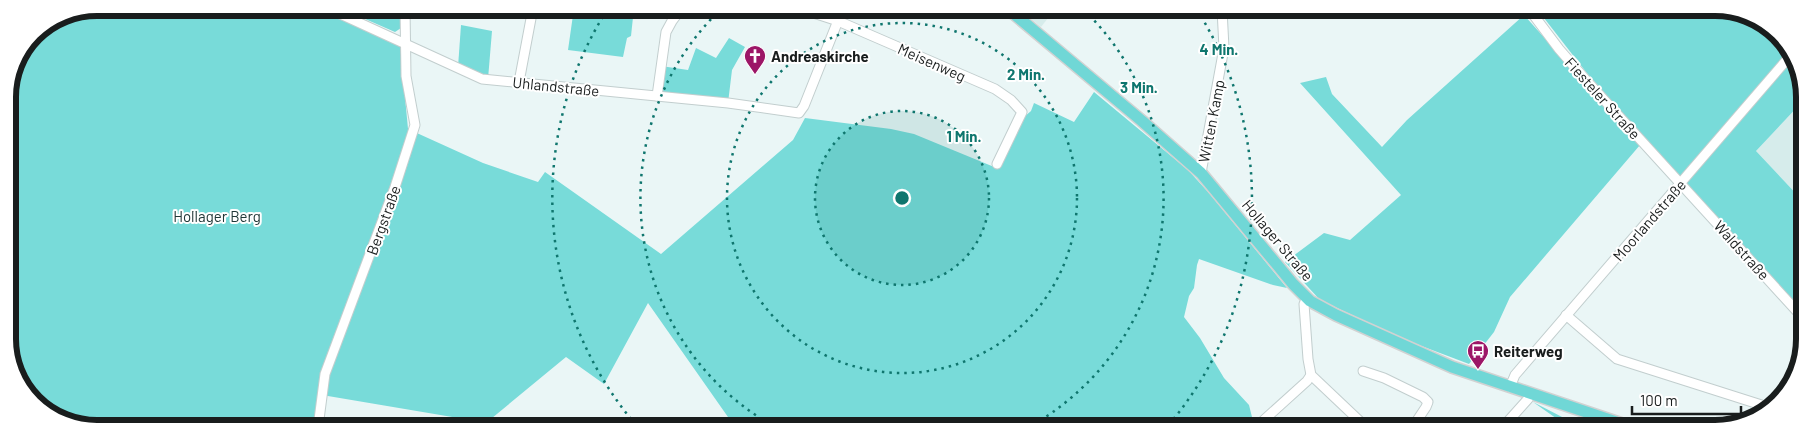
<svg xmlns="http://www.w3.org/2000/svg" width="1812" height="436" viewBox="0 0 1812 436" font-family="Barlow,sans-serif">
<rect width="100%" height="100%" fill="#eaf6f6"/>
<g fill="#d6eceb">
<path d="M1019 9H1055L1041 27Z"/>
<path d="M1803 101V201L1756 151Z"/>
</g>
<g fill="#78dbd9">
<path d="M97 8H314L400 45 408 129 483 163 538 182 545 172 661 254 793 140 805 118 891 129 914 134 999 169 1023 118 1031 111 1034 103 1074 122 1094 92 1188 170 1209 193 1287 288 1273 285 1199 259 1197 265 1194 288 1189 296 1184 317 1200 338 1224 378 1249 405 1252 417 1250 424 1245 428 735 427 648 303 604 384 566 357 486 423 491 427H464L470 420 322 395 318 427H97L63 418 34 402 9 357 8 91 34 34 63 14Z"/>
<path d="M340 8H401V28L395 32Z"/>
<path d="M574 8H634L631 36 627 38 623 57 568 50Z"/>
<path d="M1537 9H1733L1760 24 1762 30 1787 59 1790 56 1803 79V101L1756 151 1803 201V319L1586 72Z"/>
<path d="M1524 15 1640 145 1510 297 1494 332 1469 364 1403 339 1320 300 1285 262 1324 233 1350 240 1401 195 1300 83 1326 77 1332 94 1382 147 1407 120Z"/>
<path d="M461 25 492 31 488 79 458 67Z"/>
<path d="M729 38 745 47 732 70 728 103 657 96 661 66 688 70 696 48 716 58Z"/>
<path d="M1533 402 1564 418 1581 419 1573 428H1570Z"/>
</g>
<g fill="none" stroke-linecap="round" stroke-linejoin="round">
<g stroke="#c2cece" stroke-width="11">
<g id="minor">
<path d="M327 8 482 79 728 103 799 113 804 106 843 8"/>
<path d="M798 8 838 21 995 89 1011 100 1022 112 997 164"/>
<path d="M1529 9 1559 49 1586 80 1803 318"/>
<path d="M519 82 533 8"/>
<path d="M657 96 666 32 672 21 682 8"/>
<path d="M1201 173 1224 48 1222 9"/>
<path d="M1307 298 1304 304 1308 359 1311 375 1367 428"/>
<path d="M1566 315 1617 359 1771 408"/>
<path d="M1363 371 1384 378 1423 397 1428 402 1426 407 1412 428"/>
<path d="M1510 387 1515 375 1790 56"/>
<path d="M63 418 97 427"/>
<path d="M318 427 325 374 395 187 415 125 406 76 405 8"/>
<path d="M1255 428 1307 381 1311 375"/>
<path d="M1502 428 1528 399 1530 394"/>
</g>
</g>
<g stroke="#d1d2d2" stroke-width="14">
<path id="major" d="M1007 8 1142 121 1201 173 1293 284 1310 301 1336 315 1452 367 1634 428"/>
</g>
<use href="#minor" stroke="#fff" stroke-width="9"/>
<use href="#major" stroke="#70d7d6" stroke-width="11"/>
</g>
<circle cx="902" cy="198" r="87" fill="#0f766e" fill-opacity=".12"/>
<g fill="none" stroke="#0f766e" stroke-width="2.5" stroke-dasharray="2.5 5">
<circle cx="902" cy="198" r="87"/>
<circle cx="902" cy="198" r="175"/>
<path d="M775 427A262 262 0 0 1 720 10M1084 10A262 262 0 0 1 1029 427"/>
<path d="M636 425A350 350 0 0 1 607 10M1197 10A350 350 0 0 1 1166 428"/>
</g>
<defs>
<g id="church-pin" transform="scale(1.125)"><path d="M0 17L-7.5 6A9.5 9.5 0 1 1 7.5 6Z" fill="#9c1667" stroke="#fff"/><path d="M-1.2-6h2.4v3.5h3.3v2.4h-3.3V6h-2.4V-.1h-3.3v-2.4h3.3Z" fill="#fff"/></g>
<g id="bus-pin" transform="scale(1.125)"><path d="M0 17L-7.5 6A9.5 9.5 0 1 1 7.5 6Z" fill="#9c1667" stroke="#fff"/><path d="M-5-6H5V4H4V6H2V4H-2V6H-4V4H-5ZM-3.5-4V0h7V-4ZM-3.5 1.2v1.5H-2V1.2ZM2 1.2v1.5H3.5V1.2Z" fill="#fff"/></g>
</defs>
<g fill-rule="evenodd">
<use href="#church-pin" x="755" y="56"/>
<use href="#bus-pin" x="1478" y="351"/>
</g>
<g text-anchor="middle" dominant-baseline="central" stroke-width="4" stroke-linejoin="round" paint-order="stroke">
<g font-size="15" font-weight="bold" fill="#191d1d" stroke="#fff" text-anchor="start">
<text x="771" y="56">Andreaskirche</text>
<text x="1494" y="351">Reiterweg</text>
</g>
<g font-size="15" fill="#191d1d" stroke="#fff">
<text transform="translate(932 62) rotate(24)">Meisenweg</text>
<text transform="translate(556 86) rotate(6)">Uhlandstraße</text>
<text transform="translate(1603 98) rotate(48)">Fiesteler Straße</text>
<text transform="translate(1211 121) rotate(-79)">Witten Kamp</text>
<text transform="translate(383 220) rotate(-70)">Bergstraße</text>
<text transform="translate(1649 220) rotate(-49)">Moorlandstraße</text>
<text transform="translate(1278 240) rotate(50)">Hollager Straße</text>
<text transform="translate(1742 250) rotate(48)">Waldstraße</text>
</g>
<g font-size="15" fill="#203737" stroke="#fff">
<text x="217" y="216">Hollager Berg</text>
</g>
</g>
<path d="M0 0H1812V436H0ZM97 16H1715A81 81 0 0 1 1796 97V339A81 81 0 0 1 1715 420H97A81 81 0 0 1 16 339V97A81 81 0 0 1 97 16Z" fill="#fff" fill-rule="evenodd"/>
<path fill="none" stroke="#191d1d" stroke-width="6" d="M97 16H1715A81 81 0 0 1 1796 97V339A81 81 0 0 1 1715 420H97A81 81 0 0 1 16 339V97A81 81 0 0 1 97 16Z"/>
<circle cx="902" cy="198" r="8" fill="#0f766e" stroke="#fff" stroke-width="2.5"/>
<g font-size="15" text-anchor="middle" font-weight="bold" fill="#0f766e" stroke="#fff" stroke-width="4" stroke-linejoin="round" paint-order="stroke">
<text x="1219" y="55">4 Min.</text>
<text x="1026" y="80">2 Min.</text>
<text x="1139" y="93">3 Min.</text>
<text x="964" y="142">1 Min.</text>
</g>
<path d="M1632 406v8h109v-8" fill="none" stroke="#191d1d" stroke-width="2.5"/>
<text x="1640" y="406" font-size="15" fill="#191d1d" stroke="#ffffff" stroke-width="4" paint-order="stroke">100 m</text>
</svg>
